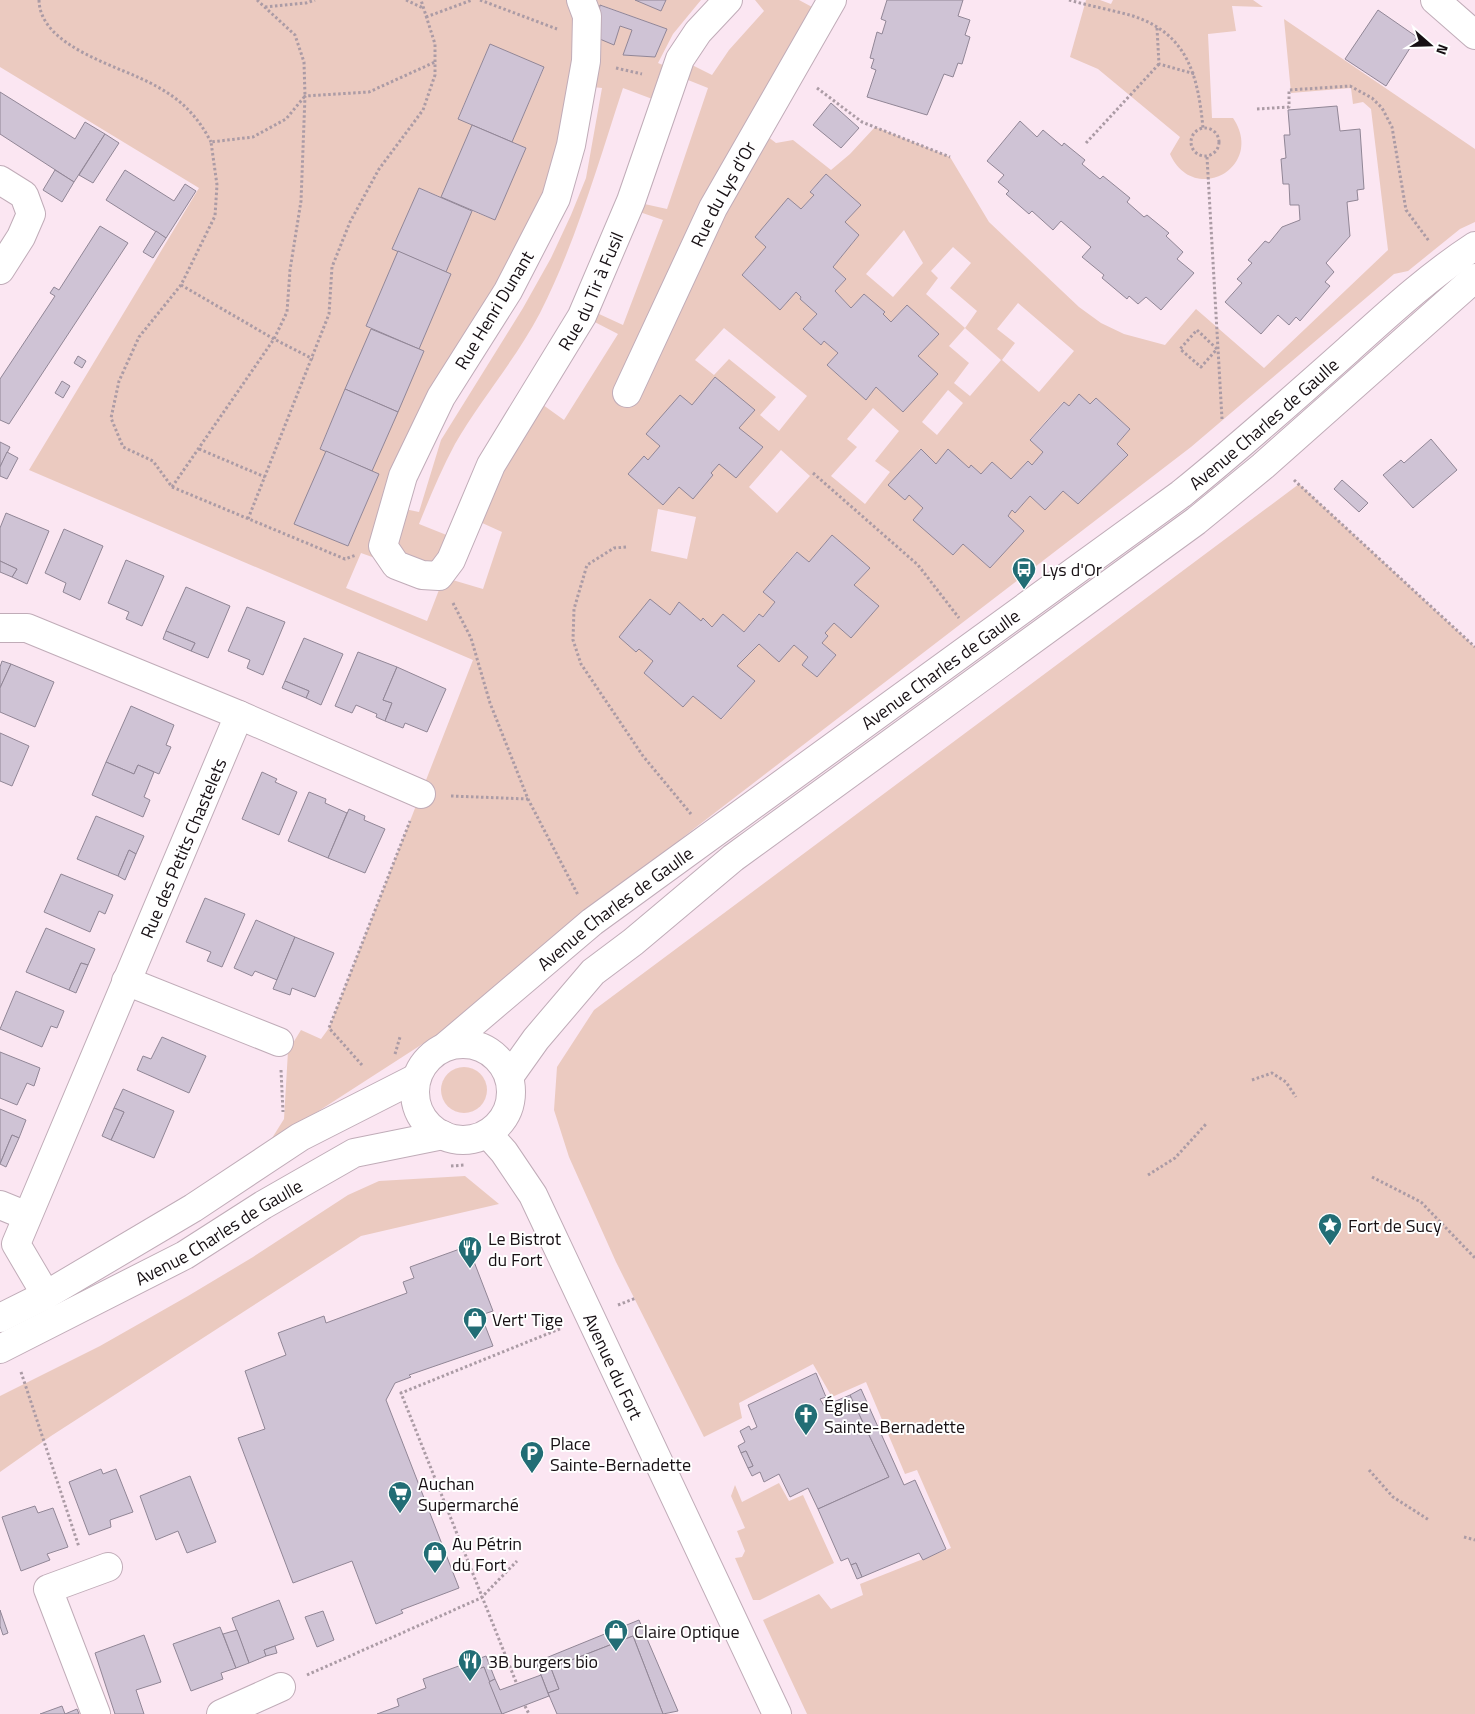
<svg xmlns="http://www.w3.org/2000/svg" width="1475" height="1714" viewBox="0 0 1475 1714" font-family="'Titillium Web',sans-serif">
<rect width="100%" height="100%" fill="#fbe6f2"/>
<g fill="#ebcac0" fill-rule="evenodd">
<path d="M0 0H635L661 11 666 0H701L673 34 658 63 675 70 680 59 712 75 729 50 764 11 755 0H799L812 7 750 123 776 143 793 140 831 170 850 154 875 127 950 157 989 222 1079 307 1101 323 1124 334 1165 345 1196 309 1264 368 1388 250 1371 109 1363 102 1353 104 1351 88 1291 93 1284 19 1475 149V222L1460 229 1408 271 1394 274 1191 447 695 828 588 913 469 1014 269 1143 284 1119 288 1051 301 1030 321 1039 329 1028 473 660 29 470 199 188 0 67ZM601 5 667 29 655 57 623 55 632 30 620 26 614 44 595 37ZM490 44 544 68 512 142 526 148 495 220 472 211 446 272 451 274 419 349 424 351 372 471 379 474 348 546 295 524 326 451 320 448 371 329 366 326 398 251 392 249 419 188 441 197 472 125 458 118ZM673 74 708 88 667 209 631 201 628 208 663 220 623 325 586 308 491 465 469 517 502 532 483 589 439 576 451 560 459 540 419 524C430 497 441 470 455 444 481 399 516 359 540 313 576 242 598 164 623 88L663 103ZM582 86 602 88 586 178 571 215 551 258 523 308 441 440 419 512 395 507 403 476 441 397 508 291 556 198 571 145ZM826 175 860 205 845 222 859 235 833 267 846 279 835 291 851 308 864 294 884 312 883 314 891 322 907 305 939 334 918 356 938 374 903 412 876 387 866 400 827 365 838 353 824 341 821 345 803 329 817 314 800 299 801 297 796 292 780 310 742 275 766 247 755 237 788 199 801 209 814 195 810 191ZM904 230 923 263 893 297 866 274ZM953 247 971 263 950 288 977 311 965 328 926 294 938 278 931 271ZM1018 303 1074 351 1039 392 1002 360 1015 343 997 329ZM583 316 618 334 564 420 532 397ZM724 328 807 396 779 431 760 415 776 397 729 359 714 375 695 360ZM965 328 1001 360 970 396 954 383 969 363 949 346ZM948 390 963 403 937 435 922 422ZM1079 395 1090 404 1096 398 1130 429 1117 444 1128 455 1078 503 1063 491 1045 510 1030 496 1015 513 1012 510 1008 516 1024 531 990 568 963 544 953 555 914 520 923 508 909 495 905 500 889 485 920 449 936 464 948 450 969 468 971 466 981 474 992 462 1011 479 1028 462 1032 465 1043 452 1030 439 1063 402 1069 406ZM873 408 899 431 875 461 890 472 865 504 831 476 857 447 847 439ZM781 450 810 476 777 513 749 487ZM658 509 696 517 687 559 651 551ZM832 535 870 568 854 585 879 606 851 637 834 623 825 633 828 636 822 643 836 655 817 677 802 665 808 657 794 645 779 661 759 644 737 666 755 681 722 719 693 696 683 706 644 673 653 661 639 649 636 651 619 637 650 600 670 615 679 602 701 621 703 619 712 627 723 615 744 632 758 614 763 617 775 602 763 592 796 552 809 562ZM361 553 442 582 427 621 346 588Z"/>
<path d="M1086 0H1100L1111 4 1113 0H1253L1263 7 1232 6 1236 31 1208 34 1212 118H1233C1266 167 1194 207 1170 154L1180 137 1098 69 1070 57Z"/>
<path d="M1299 484 1475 647V1714H807L763 1620 819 1594 831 1609 863 1595 860 1584 951 1548 917 1470 905 1474 866 1382 832 1397 813 1364 739 1403 742 1418 704 1437 616 1262 569 1157 554 1110 557 1067 594 1010Z"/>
<circle cx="464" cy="1090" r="23"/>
<path d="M465 1176 499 1204 361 1236 51 1436 0 1472V1396L100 1346 188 1296 253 1257 348 1195 379 1181Z"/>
<path d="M779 1483 789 1501 803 1495 834 1563 760 1600H753L735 1558 742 1557 745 1551 737 1531 745 1528 731 1496 735 1485 742 1502Z"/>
</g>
<g fill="#cfc3d5" stroke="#918696">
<path d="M635 0H666L661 11Z"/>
<path d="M887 0H963L958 16 970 20 965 35 970 37 962 64 958 63 953 77 944 74 927 115 867 97 876 70 871 68 874 59 870 58 877 32 882 34 886 21 881 19Z"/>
<path d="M600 5 667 29 655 57 623 55 632 30 620 26 614 45 595 37Z"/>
<path d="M1378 10 1417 37 1386 86 1345 59Z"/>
<path d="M490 44 544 67 512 142 458 119Z"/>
<path d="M0 92 75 139 85 122 105 134 74 182 0 134Z"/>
<path d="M831 103 859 128 841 148 813 125Z"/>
<path d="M1337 106 1340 131 1360 129 1364 189 1357 190 1358 200 1347 202 1350 236 1326 263 1334 272 1325 282 1330 286 1300 321 1296 317 1289 325 1278 315 1261 334 1225 302 1242 283 1237 279 1252 263 1248 260 1265 241 1269 243 1282 227 1300 220 1299 205H1290L1289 184H1283L1281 159 1286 158 1284 135H1290L1288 110Z"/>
<path d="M1020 121 1037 137 1043 130 1062 146 1064 143 1085 160 1082 164 1100 179 1103 176 1130 198 1127 202 1144 217 1147 215 1169 233 1166 236 1183 252 1177 259 1194 273 1161 310 1146 297 1138 304 1129 296 1127 299 1102 278 1104 275 1082 257 1091 247 1061 221 1053 230 1032 211 1029 214 1006 194 1009 191 998 182 1004 175 987 161Z"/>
<path d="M472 125 526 148 495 220 441 197Z"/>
<path d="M105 134 119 143 93 183 79 175Z"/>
<path d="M55 170 74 182 62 202 43 190Z"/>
<path d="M125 170 174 201 185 184 196 191 166 238 106 200Z"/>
<path d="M826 174 861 205 845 222 859 235 833 267 846 279 835 291 851 308 864 294 885 312 883 314 891 322 907 305 939 334 918 356 938 374 903 412 876 387 866 400 827 365 838 353 824 341 821 345 803 329 817 314 800 299 801 297 796 292 780 310 742 275 766 247 755 237 788 198 801 209 814 195 810 192Z"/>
<path d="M419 188 472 211 446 272 392 249Z"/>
<path d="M100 226 128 243 9 424 0 420V379L55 296 50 293 54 287 59 290Z"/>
<path d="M156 231 166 238 153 258 143 252Z"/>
<path d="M398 251 451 274 419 349 366 326Z"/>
<path d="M371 329 424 351 398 412 345 389Z"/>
<path d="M78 356 86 361 82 368 74 363Z"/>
<path d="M715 377 755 410 739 428 763 447 736 478 719 464 711 473 713 475 693 499 679 487 663 505 628 474 644 456 648 460 660 446 646 434 680 395 692 405Z"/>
<path d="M62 381 70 386 63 398 55 393Z"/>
<path d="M345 389 398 412 372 471 320 449Z"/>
<path d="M1079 394 1090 404 1096 398 1130 429 1117 444 1128 455 1078 504 1063 491 1045 510 1030 496 1015 513 1012 510 1008 516 1024 531 990 568 963 544 953 555 913 520 923 508 909 495 905 500 888 485 921 449 936 464 948 449 969 468 971 465 981 474 992 462 1011 479 1028 461 1032 465 1043 452 1030 440 1064 402 1069 406Z"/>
<path d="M1431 439 1457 470 1413 508 1383 475 1401 460 1404 463Z"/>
<path d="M0 442 10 447 0 467Z"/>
<path d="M326 451 379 474 348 546 294 524Z"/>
<path d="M7 452 18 458 7 479 0 476V467Z"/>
<path d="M1342 480 1368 503 1359 512 1334 489Z"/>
<path d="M6 513 49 531 27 584 12 577 17 569 0 561V528Z"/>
<path d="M64 529 103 546 80 600 63 592 66 583 45 573Z"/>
<path d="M832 535 870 568 854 585 879 606 851 638 834 623 825 633 828 636 822 643 836 655 817 677 802 665 808 657 794 645 779 662 759 644 737 666 755 681 721 719 693 696 683 707 644 673 653 661 639 649 636 652 619 637 650 599 670 615 679 602 701 621 703 618 712 627 723 614 744 632 759 614 763 617 775 602 763 592 797 552 809 562Z"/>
<path d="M126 560 164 576 142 626 126 619 129 612 108 603Z"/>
<path d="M0 561 17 569 12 577 0 572Z"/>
<path d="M186 587 230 606 208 658 191 651 195 643 166 631Z"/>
<path d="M247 607 285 622 263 675 247 668 250 660 228 651Z"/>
<path d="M166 631 195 643 191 651 163 639Z"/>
<path d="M304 638 343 654 321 705 306 698 309 691 285 681Z"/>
<path d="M358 652 397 667 383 700 392 703 385 721 376 717 377 714 356 705 352 713 335 706Z"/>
<path d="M2 661 11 664 0 688V667Z"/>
<path d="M11 664 54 682 35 727 0 712V688Z"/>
<path d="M397 667 446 689 427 732 405 723 403 728 385 721 392 703 383 700Z"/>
<path d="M285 681 309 691 306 698 282 688Z"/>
<path d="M131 706 174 725 166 745 171 747 159 774 138 765 134 774 106 762Z"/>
<path d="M0 733 29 746 12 786 0 781Z"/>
<path d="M106 762 134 774 138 765 154 772 144 797 150 800 143 817 92 795Z"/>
<path d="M262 772 277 779 275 782 297 792 279 835 242 819Z"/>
<path d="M309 792 326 799 325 803 347 813 328 858 288 841Z"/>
<path d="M349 809 365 816 364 820 385 829 365 873 328 858Z"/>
<path d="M96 816 144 836 136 854 129 850 118 876 77 859Z"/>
<path d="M129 850 136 854 125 880 118 876Z"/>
<path d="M61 874 113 895 105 914 99 911 90 932 44 912Z"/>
<path d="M205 898 245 914 222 967 207 961 211 952 186 942Z"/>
<path d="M256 920 295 937 277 980 255 971 252 976 234 968Z"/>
<path d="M46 928 95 949 88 965 81 963 69 990 26 972Z"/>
<path d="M295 937 334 953 315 997 292 988 290 995 273 989Z"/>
<path d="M81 963 88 965 76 993 69 990Z"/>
<path d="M16 991 64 1011 57 1028 51 1026 42 1047 0 1029Z"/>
<path d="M162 1037 206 1056 189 1093 137 1070 143 1056 151 1059Z"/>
<path d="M0 1052 40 1068 34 1086 27 1083 17 1105 0 1098Z"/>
<path d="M123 1089 174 1111 154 1158 111 1140 124 1112 114 1108Z"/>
<path d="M114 1108 124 1112 111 1140 102 1136Z"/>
<path d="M0 1109 26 1120 19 1138 12 1135 0 1164Z"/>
<path d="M12 1135 19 1138 6 1167 0 1164Z"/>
<path d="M468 1246 493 1311 481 1315 493 1346 409 1375 411 1377 395 1383 386 1400 459 1588 401 1610 403 1613 376 1624 352 1561 293 1583 238 1438 265 1429 245 1371 286 1355 278 1333 324 1316 326 1323 407 1293 403 1282 414 1278 410 1267Z"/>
<path d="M816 1373 826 1397 820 1399 824 1406 850 1395 889 1477 818 1509 808 1488 790 1497 779 1474 764 1482 760 1472 752 1476 748 1468 753 1466 746 1451 741 1453 738 1446 745 1442 740 1431 749 1426 751 1430 757 1427 748 1405Z"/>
<path d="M861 1389 904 1485 915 1480 946 1549 923 1560 919 1553 862 1577 856 1563 851 1565 848 1558 841 1561 818 1509 889 1477 850 1395Z"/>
<path d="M746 1451 753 1466 748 1468 741 1453Z"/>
<path d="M101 1469 103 1474 116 1469 133 1512 110 1520 111 1527 89 1535 69 1482Z"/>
<path d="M190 1476 216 1542 187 1553 178 1531 156 1540 140 1496Z"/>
<path d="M35 1506 38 1513 53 1508 68 1547 47 1554 50 1560 21 1571 2 1517Z"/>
<path d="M856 1563 862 1577 857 1579 851 1565Z"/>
<path d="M279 1600 294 1639 264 1650 266 1656 249 1663 232 1618Z"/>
<path d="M0 1610 8 1633 3 1635 0 1626Z"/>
<path d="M323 1611 334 1640 317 1647 305 1617Z"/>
<path d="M639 1620 678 1711 663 1714 633 1636 551 1668 559 1689 548 1693 536 1662Z"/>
<path d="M220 1627 236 1668 221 1673 223 1679 191 1691 173 1644Z"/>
<path d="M237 1630 249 1663 236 1668 223 1634Z"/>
<path d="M144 1635 161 1682 136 1690 144 1714H115L95 1653Z"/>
<path d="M633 1636 663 1714H557L548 1693 559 1689 551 1668Z"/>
<path d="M275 1646 277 1653 266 1656 264 1650Z"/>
<path d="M486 1656 495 1679 489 1682 484 1667 470 1672 467 1663Z"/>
<path d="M467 1663 470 1672 484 1667 502 1714H377L399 1706 397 1699 426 1688 423 1679Z"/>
<path d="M541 1675 549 1696 502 1714 489 1682 495 1679 500 1690Z"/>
<path d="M62 1706 65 1714 77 1709 79 1714H40Z"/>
</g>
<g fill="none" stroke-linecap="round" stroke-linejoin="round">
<g stroke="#c0acb8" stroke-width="30">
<g id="minor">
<path id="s1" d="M581 0 587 16 586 61 571 145 556 198 508 291 441 397 403 476 383 546 396 565 422 575 439 576 451 560 491 465 582 316 631 201 680 59 698 32 728 0"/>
<path d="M1435 0 1475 35"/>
<path d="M0 180 24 195 31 214 21 237 0 270"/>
<path id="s2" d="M627 393 713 208 832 0"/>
<path d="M0 628H27L239 715 421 794"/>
<path d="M126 981 279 1042"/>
<circle cx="463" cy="1092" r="48"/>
<path id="s3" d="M446 1046 592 922 1181 494C1238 448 1293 399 1348 350 1389 313 1429 276 1475 246"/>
<path d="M509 1077 536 1039 593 972 633 942 733 858 1196 521 1263 466 1475 278"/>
<path id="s4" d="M488 1134 504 1152 533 1195 777 1714"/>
<path d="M0 1205 27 1216"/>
<path id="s5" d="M46 1295 16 1244 239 715"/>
<path d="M0 1318 46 1295 193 1208 300 1137 416 1078"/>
<path id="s6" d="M0 1349 185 1255 263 1205 354 1153 443 1135"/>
<path d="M96 1714 48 1589 108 1567"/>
<path d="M221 1714 281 1687"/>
</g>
</g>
<g stroke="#ab9ba5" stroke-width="3" stroke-dasharray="2.5 2.5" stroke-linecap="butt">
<path d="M39 0C40 48 121 66 156 86 182 100 198 117 211 142"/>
<path d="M257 0 295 35 304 62 305 96 286 119 253 137 211 142 217 185 215 216 181 285 139 337 119 381 111 418 123 447 153 461 172 487 345 559 356 555"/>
<path d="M406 0 423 8"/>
<path d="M480 0 557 29"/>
<path d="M1069 0C1090 6 1112 10 1133 16 1188 34 1198 76 1203 128"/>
<path d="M265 7 306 3 315 0"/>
<path d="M426 17 472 0"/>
<path d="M1157 28 1159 64 1195 74"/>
<path d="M616 68 642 74"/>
<path d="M817 88 862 122 950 157"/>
<path d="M1257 109 1289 107V90L1350 86 1372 98 1382 108 1392 127 1406 210 1429 241"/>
<circle cx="1205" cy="142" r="14"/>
<path d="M1086 143 1159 64"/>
<path d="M1207 157 1222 419"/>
<path d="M181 285 274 339 313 359"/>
<path d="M1197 330 1217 349 1201 367 1180 349Z"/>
<path d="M199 449 265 477"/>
<path d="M813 473 918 565 959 618"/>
<path d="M1294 480 1475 647"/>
<path d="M172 487 274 339 287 312 290 270 301 201 305 96 369 92 435 62"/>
<path d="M248 519 329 314 332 267 350 222 379 169 423 110 435 75V44L421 0"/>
<path d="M626 547 614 548 587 565 574 609 573 640 581 664 643 756 691 814"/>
<path d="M453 603 471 638 490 703 528 799 578 895"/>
<path d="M451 796 528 799"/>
<path d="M395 1054 400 1037"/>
<path d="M362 1065 329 1028 410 821"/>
<path d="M281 1070 283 1112"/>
<path d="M1252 1080 1272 1073 1286 1082 1296 1097"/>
<path d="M451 1166 465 1165"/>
<path d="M1148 1175 1175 1158 1206 1124"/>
<path d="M1372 1177 1421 1202 1475 1258"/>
<path d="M618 1305 636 1298"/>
<path d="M21 1372 79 1547"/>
<path d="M1369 1470 1393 1497 1429 1520"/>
<path d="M1464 1537 1475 1540"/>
<path d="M307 1675 481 1598 517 1561"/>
<path d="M516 1682 401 1393 562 1328"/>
<path d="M525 1706 529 1714"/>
</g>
<use href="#minor" stroke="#fff" stroke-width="28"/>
</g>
<defs>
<g id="bus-pin" transform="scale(1.25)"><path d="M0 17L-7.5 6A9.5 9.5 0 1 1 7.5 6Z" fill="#226d75" stroke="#fff"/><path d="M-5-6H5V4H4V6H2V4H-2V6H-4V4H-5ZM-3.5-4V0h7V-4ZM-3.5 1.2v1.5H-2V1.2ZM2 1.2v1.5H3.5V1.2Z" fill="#fff"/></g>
<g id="sight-pin" transform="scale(1.25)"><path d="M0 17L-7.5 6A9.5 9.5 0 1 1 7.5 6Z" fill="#226d75" stroke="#fff"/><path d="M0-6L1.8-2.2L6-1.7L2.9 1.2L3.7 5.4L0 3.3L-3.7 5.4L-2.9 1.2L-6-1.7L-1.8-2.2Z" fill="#fff"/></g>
<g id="restaurant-pin" transform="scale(1.25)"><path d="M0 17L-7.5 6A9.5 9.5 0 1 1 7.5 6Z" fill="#226d75" stroke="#fff"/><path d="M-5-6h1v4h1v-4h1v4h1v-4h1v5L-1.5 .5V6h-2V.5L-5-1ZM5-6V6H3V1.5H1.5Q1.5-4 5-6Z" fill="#fff"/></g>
<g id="shop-pin" transform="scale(1.25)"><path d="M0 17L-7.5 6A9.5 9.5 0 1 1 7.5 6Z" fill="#226d75" stroke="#fff"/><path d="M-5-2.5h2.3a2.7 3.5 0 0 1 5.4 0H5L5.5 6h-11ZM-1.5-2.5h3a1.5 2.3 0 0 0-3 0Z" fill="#fff"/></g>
<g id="church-pin" transform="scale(1.25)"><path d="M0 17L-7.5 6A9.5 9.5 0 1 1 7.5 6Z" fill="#226d75" stroke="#fff"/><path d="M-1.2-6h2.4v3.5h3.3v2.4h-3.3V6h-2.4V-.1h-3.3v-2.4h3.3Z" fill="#fff"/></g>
<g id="parking-pin" transform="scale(1.25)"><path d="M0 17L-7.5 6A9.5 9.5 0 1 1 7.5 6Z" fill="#226d75" stroke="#fff"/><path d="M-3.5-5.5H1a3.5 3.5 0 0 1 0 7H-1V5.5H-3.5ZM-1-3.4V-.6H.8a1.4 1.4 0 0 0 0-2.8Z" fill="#fff"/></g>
<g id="supermarket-pin" transform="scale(1.25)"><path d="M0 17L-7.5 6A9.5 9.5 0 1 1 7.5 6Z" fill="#226d75" stroke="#fff"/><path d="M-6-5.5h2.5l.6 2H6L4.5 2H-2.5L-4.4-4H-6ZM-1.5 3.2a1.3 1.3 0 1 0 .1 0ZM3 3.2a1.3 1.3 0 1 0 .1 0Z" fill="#fff"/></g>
</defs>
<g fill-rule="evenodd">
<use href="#bus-pin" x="1024" y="569"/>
<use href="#sight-pin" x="1330" y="1225"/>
<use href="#restaurant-pin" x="470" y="1248"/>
<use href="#shop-pin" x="475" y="1319"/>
<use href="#church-pin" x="806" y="1415"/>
<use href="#parking-pin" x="532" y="1453"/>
<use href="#supermarket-pin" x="400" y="1493"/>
<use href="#shop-pin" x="435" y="1553"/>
<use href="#shop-pin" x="616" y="1631"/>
<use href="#restaurant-pin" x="470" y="1661"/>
</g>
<g text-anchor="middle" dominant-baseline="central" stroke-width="4" stroke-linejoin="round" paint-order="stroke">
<g font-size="18" fill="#171014" stroke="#fff">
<text stroke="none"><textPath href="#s2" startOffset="221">Rue du Lys d'Or</textPath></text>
<text stroke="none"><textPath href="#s1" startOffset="985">Rue du Tir à Fusil</textPath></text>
<text transform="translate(494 310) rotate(-59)">Rue Henri Dunant</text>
<text stroke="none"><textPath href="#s3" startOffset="1028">Avenue Charles de Gaulle</textPath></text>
<text stroke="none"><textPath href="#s3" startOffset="622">Avenue Charles de Gaulle</textPath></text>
<text stroke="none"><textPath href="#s5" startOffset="489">Rue des Petits Chastelets</textPath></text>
<text stroke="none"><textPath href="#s3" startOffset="218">Avenue Charles de Gaulle</textPath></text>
<text stroke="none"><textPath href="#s6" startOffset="248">Avenue Charles de Gaulle</textPath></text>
<text stroke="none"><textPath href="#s4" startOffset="265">Avenue du Fort</textPath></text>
</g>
<g font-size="18" fill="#171014" stroke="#fff" text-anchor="start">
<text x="1042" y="569">Lys d'Or</text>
<text x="1348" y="1225">Fort de Sucy</text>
<text x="488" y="1238">Le Bistrot<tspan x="488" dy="21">du Fort</tspan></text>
<text x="492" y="1319">Vert' Tige</text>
<text x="824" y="1405">Église<tspan x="824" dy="21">Sainte-Bernadette</tspan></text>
<text x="550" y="1443">Place<tspan x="550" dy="21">Sainte-Bernadette</tspan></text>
<text x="418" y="1483">Auchan<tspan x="418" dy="21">Supermarché</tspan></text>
<text x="452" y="1543">Au Pétrin<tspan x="452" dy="21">du Fort</tspan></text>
<text x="634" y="1631">Claire Optique</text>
<text x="488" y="1661">3B burgers bio</text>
</g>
</g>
<g transform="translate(1430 45) rotate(110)" stroke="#ffffff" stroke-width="4" paint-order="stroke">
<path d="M0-4L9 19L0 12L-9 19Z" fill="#171014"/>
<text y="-8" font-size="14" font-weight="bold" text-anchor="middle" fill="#171014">N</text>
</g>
</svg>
